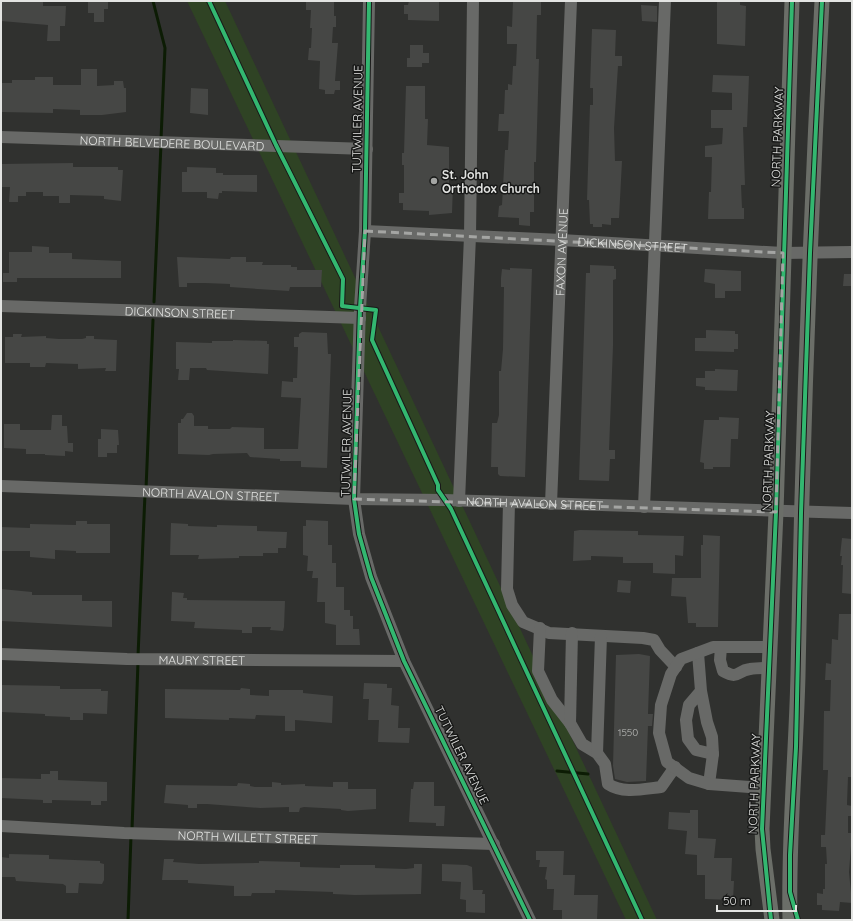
<svg xmlns="http://www.w3.org/2000/svg" width="853" height="921" viewBox="0 0 853 921" font-family="Quicksand,sans-serif">
<rect width="100%" height="100%" fill="#30312f"/>
<path fill="#2f4324" d="M187 1H225L657 920H626Z"/>
<g fill="none" stroke-linecap="round" stroke-linejoin="round">
<g stroke="#0c1c04" stroke-width="3">
<path d="M153 1 165 48 161 139"/>
<path d="M154 302 161 144"/>
<path d="M146 489 153 320"/>
<path d="M138 656 145 494"/>
<path d="M557 771 588 774"/>
<path d="M132 830 138 662"/>
<path d="M128 920 131 836"/>
</g>
</g>
<g fill="#464745">
<path d="M1 1H43V6H66L65 26H60V41H47L48 25 1 21Z"/>
<path d="M88 1H108V9H104V22H94V13H88Z"/>
<path d="M306 1H334V16H336V27H333L332 43H338L335 81H340V90H335L334 94H325V90L319 89 320 61 308 60 309 48H311L312 28H310L311 10H306Z"/>
<path d="M409 1H439V21L408 20V14H404V5H408Z"/>
<path d="M513 1H541V15H537L536 59H539L536 162H534V212H530V226L519 225V218L498 217 499 206 502 205 505 150H508L509 131H498L499 114H504L505 90H508V84L512 85 513 66H516L517 44H507V26L512 27Z"/>
<path d="M717 1 740 2V5L746 6 745 46 717 44Z"/>
<path d="M641 5 657 6V22L642 21Z"/>
<path d="M592 29 616 30 615 56H622V66H618L614 128 615 161H622L619 218H611V225L602 224V227H593V224H590L589 200H587L590 105H593V88H590Z"/>
<path d="M410 45H423V53H429V63H422V67H407V58H410Z"/>
<path d="M81 69H97V86L114 85V81H123L124 88H126V112L102 115H80V110L53 109V113L1 112V83H12V80H35V77H53V85H81Z"/>
<path d="M713 75 749 76 747 127H743L745 185H741L742 208H744V219H708L709 192H711L712 157H705V146L722 144 723 128H711V110H732V93L712 92Z"/>
<path d="M406 86H425V119H428L427 145 449 147V185H453L452 213 429 215V211L403 210V203H399V193H404V165H402V153H404Z"/>
<path d="M191 88 208 89V115L190 113Z"/>
<path d="M73 163V167H118V170H123L121 201 104 199V196L70 195V203H59V196H43V192H26V196H18V202H9L10 187H1V164Z"/>
<path d="M187 167 216 168V173H223V175H257V192L222 191V193H219L218 199 207 198V192H182V172H187Z"/>
<path d="M32 246 49 247V253H72V259L121 261V278H17V282H3V273H9V252H32Z"/>
<path d="M177 257 230 259 231 257H246V262H263L262 265H291V267H297V270H322L321 287H290L289 291 230 287V284L205 283H187V287H179Z"/>
<path d="M590 265 614 266V269H616V279L613 280V346L609 450H615V459H610L609 481 579 480 586 273H590Z"/>
<path d="M510 268 532 269 525 477 500 476 498 474V467H491L492 423H497L499 415V371H501L503 349 504 287H501V278L502 269 510 270Z"/>
<path d="M705 269 741 271V291H725V298H715V284L704 282Z"/>
<path d="M844 274H852V286H843Z"/>
<path d="M706 330 735 331V334H738V349H734V352L695 351V338H706Z"/>
<path d="M302 332 327 333 328 354H331L327 468 301 467V461H280V459L250 457 247 453 213 454 209 455 178 454V423H181V419H183L187 413H192L194 416V426H208V429H230L232 427 264 428V449H298L301 398 281 397 282 381 293 382V378H297L298 347H294V337H299V334Z"/>
<path d="M13 334H22L21 337 46 336V338L59 339H82L86 338V336H94V339L117 340 116 371H105L106 368 78 369V364L46 363 45 367H30V363H5V337H13Z"/>
<path d="M233 340 267 341V344H269L268 374 207 370 206 368H190L189 380H178L179 369H176V342L212 343V341H233Z"/>
<path d="M715 369 738 370 737 391 705 390V387L696 386V378H705V371H715Z"/>
<path d="M52 415H62V426H67L68 443H73V452L65 451V456L45 455V454H26V449L4 448V424H20V430H51Z"/>
<path d="M719 417 739 418 738 439H731L730 467H713V469H704V463L700 462 704 420H719Z"/>
<path d="M101 429 118 430 119 445H117V453H107V457H98V439H101Z"/>
<path d="M306 520 328 521V545H332V563H336V587H344V610H350V616H353V629H359L360 645H336V625L325 623V602H317L318 578H312L313 571H307L308 556 303 555V526H306Z"/>
<path d="M76 521H87V524H110V553H76V551L55 550V559L30 557V551H1V527L30 528V524L76 525Z"/>
<path d="M171 523 188 524V526L217 527V525L257 526V531L287 532 286 548H278V553H263V556H239V558L198 559 199 555H170Z"/>
<path d="M580 530 638 531V535L684 536 683 556 675 555V574L653 573V563H623V557L591 556V560L573 561 574 531Z"/>
<path d="M703 535 720 536 718 627H696V623H688L686 597 671 596 672 578H701V545H703Z"/>
<path d="M842 538 852 539V594L842 593 843 565H841L842 556H840Z"/>
<path d="M618 580 631 581 630 593 617 592Z"/>
<path d="M1 589 32 592V595H82V601H112V627L1 621Z"/>
<path d="M172 592 184 593 183 598H187V600L285 601 284 627 283 631 270 630 271 627H252V633H242V630L194 628 195 622 171 621Z"/>
<path d="M839 614H852V777H848L847 803V805L852 806V816H848V833H852L849 872 852 903 840 902 839 911 822 910V905H817V893L823 894V889H825V864H827L826 847H821V835H825L828 770H823L824 711H830L831 680H825L826 663 831 664 832 639 838 640Z"/>
<path d="M639 654 650 656 648 714H653L652 726H648L646 781 627 782 615 779 613 766 616 655Z"/>
<path d="M364 683 387 684V688H392L391 705 399 706 398 728H410L409 743 378 742 379 720H368L369 699H363Z"/>
<path d="M1 685 60 686V689H101V691H108L107 714 83 713V720H70V717L45 716V714L1 712Z"/>
<path d="M241 688 250 689V695L269 696V690H303V693L333 696 332 723 295 720V731H285V716L256 715 255 719 229 718V720L165 718V689L240 690Z"/>
<path d="M50 771H58V780L107 782V801H101V805H91V801L52 800V803H43V800L1 798V778L41 779V774H50Z"/>
<path d="M272 782 281 783V785L305 784V786L333 787V782H348V789H376V809L348 811 341 810V809L304 807 300 808 299 812H289V807L260 808 207 804H197V808H188V805L164 803 166 785 237 786 238 783 250 784V786L255 787H272Z"/>
<path d="M414 782H434V806H445L444 826H436V823L409 822 411 789H413Z"/>
<path d="M690 810H698V838L716 839 714 858H732L731 881H734L733 900 705 899V875H697V855L685 854 687 831 668 829 669 812 690 813Z"/>
<path d="M536 851H564L563 875H575L574 895H598L597 920H562V910H553L554 889H547V880L545 879 547 867H539L540 860H536Z"/>
<path d="M9 854 49 855V859L100 861V863L104 864V880L102 884 79 883 78 893H66V886L63 884 16 881 15 877H1V857L9 858Z"/>
<path d="M164 859H174L173 862 199 864 259 863V861L300 862V867L340 868V865H375V868L406 869 414 868V864H422L421 894 355 895 333 894V892L275 890V893H252L251 896H234V886L188 883V880H162Z"/>
<path d="M442 864 467 865 472 867 473 890H483L482 894H485V913L466 912V900L460 899 461 882 442 881Z"/>
</g>
<g fill="none" stroke-linecap="round" stroke-linejoin="round">
<g stroke="#686967" stroke-width="12">
<path d="M369 1 365 231 360 308 354 499 359 534 371 577 404 661 530 920"/>
<path id="s1" d="M1 137 367 149"/>
<path id="s2" d="M365 231 561 240 783 253 852 252"/>
<path id="s3" d="M1 306 360 318"/>
<path id="s4" d="M1 486 354 499 444 500 852 513"/>
<path d="M459 501 470 236 473 1"/>
<path d="M509 502 507 589 512 605 523 622 549 633 643 638 654 640 660 650 676 667"/>
<path id="s5" d="M551 504 571 1"/>
<path d="M644 507 665 1"/>
<path d="M540 628 538 671 552 700 570 723 582 744 597 753 605 764 608 784C623 794 643 789 661 787L675 767"/>
<path d="M721 647 720 660 723 671C739 680 736 671 750 669 756 668 763 668 770 668"/>
<path d="M698 653 701 691 707 722 712 737 713 754 696 750 688 739 686 720 689 705 701 691"/>
<path id="s6" d="M1 654 127 659 404 661"/>
<path d="M570 723 572 633"/>
<path d="M597 753 601 636"/>
<path d="M709 784 713 754"/>
<path d="M763 788 709 784 689 778 667 762 659 733 661 705 671 674 681 659 713 647H771"/>
<path id="s7" d="M1 826 124 833 494 844"/>
</g>
<g stroke="#6b6e68" stroke-width="15">
<path d="M772 920 763 849 762 829 776 512 792 1"/>
<path d="M790 920C788 838 796 757 798 675 802 450 810 226 822 1"/>
</g>
<g stroke="#181918" stroke-width="6">
<g id="cycleway">
<path d="M209 1 276 145 343 279 342 306 376 310 372 340 438 485V490L451 509 642 920"/>
<path d="M369 1 365 231 360 308 354 499 359 534 371 577 404 661 530 920"/>
<path d="M771 920 762 829 776 512 792 1"/>
<path d="M798 920 790 892V855L796 747 801 513 810 253 822 1"/>
</g>
</g>
<use href="#cycleway" stroke="#33b770" stroke-width="4"/>
</g>
<path fill="none" stroke="#a4a5a3" stroke-width="3" stroke-dasharray="8 5" stroke-linejoin="round" d="M365 231 783 253 776 512 354 499Z"/>
<circle fill="#a4a5a3" stroke="#181918" stroke-width="1.5" cx="434" cy="181" r="4"/>
<g text-anchor="middle" dominant-baseline="central" stroke-width="3" stroke-linejoin="round" paint-order="stroke">
<g font-size="10" fill="#bcbdbb">
<text x="628" y="732">1550</text>
</g>
<g font-size="12" fill="#e3e4e2" stroke="#181918">
<text transform="translate(357 119) rotate(-89)">TUTWILER AVENUE</text>
<text transform="translate(777 137) rotate(-88)">NORTH PARKWAY</text>
<text stroke="none"><textPath href="#s1" startOffset="171">NORTH BELVEDERE BOULEVARD</textPath></text>
<text stroke="none"><textPath href="#s2" startOffset="268">DICKINSON STREET</textPath></text>
<text stroke="none"><textPath href="#s5" startOffset="252">FAXON AVENUE</textPath></text>
<text stroke="none"><textPath href="#s3" startOffset="179">DICKINSON STREET</textPath></text>
<text transform="translate(346 443) rotate(-89)">TUTWILER AVENUE</text>
<text transform="translate(768 461) rotate(-88)">NORTH PARKWAY</text>
<text stroke="none"><textPath href="#s4" startOffset="210">NORTH AVALON STREET</textPath></text>
<text stroke="none"><textPath href="#s4" startOffset="534">NORTH AVALON STREET</textPath></text>
<text stroke="none"><textPath href="#s6" startOffset="201">MAURY STREET</textPath></text>
<text transform="translate(462 755) rotate(64)">TUTWILER AVENUE</text>
<text transform="translate(754 784) rotate(-88)">NORTH PARKWAY</text>
<text stroke="none"><textPath href="#s7" startOffset="247">NORTH WILLETT STREET</textPath></text>
</g>
<g font-size="12" font-weight="bold" fill="#e3e4e2" stroke="#181918" text-anchor="start">
<text x="442" y="174">St. John<tspan x="442" dy="14">Orthodox Church</tspan></text>
</g>
</g>
<rect width="853" height="921" fill="none" stroke="#e3e4e2" stroke-width="4"/>
<path d="M717 905v6h79v-6" fill="none" stroke="#e3e4e2" stroke-width="2"/>
<text x="723" y="905" font-size="12" fill="#e3e4e2" stroke="#181918" stroke-width="3" paint-order="stroke">50 m</text>
</svg>
